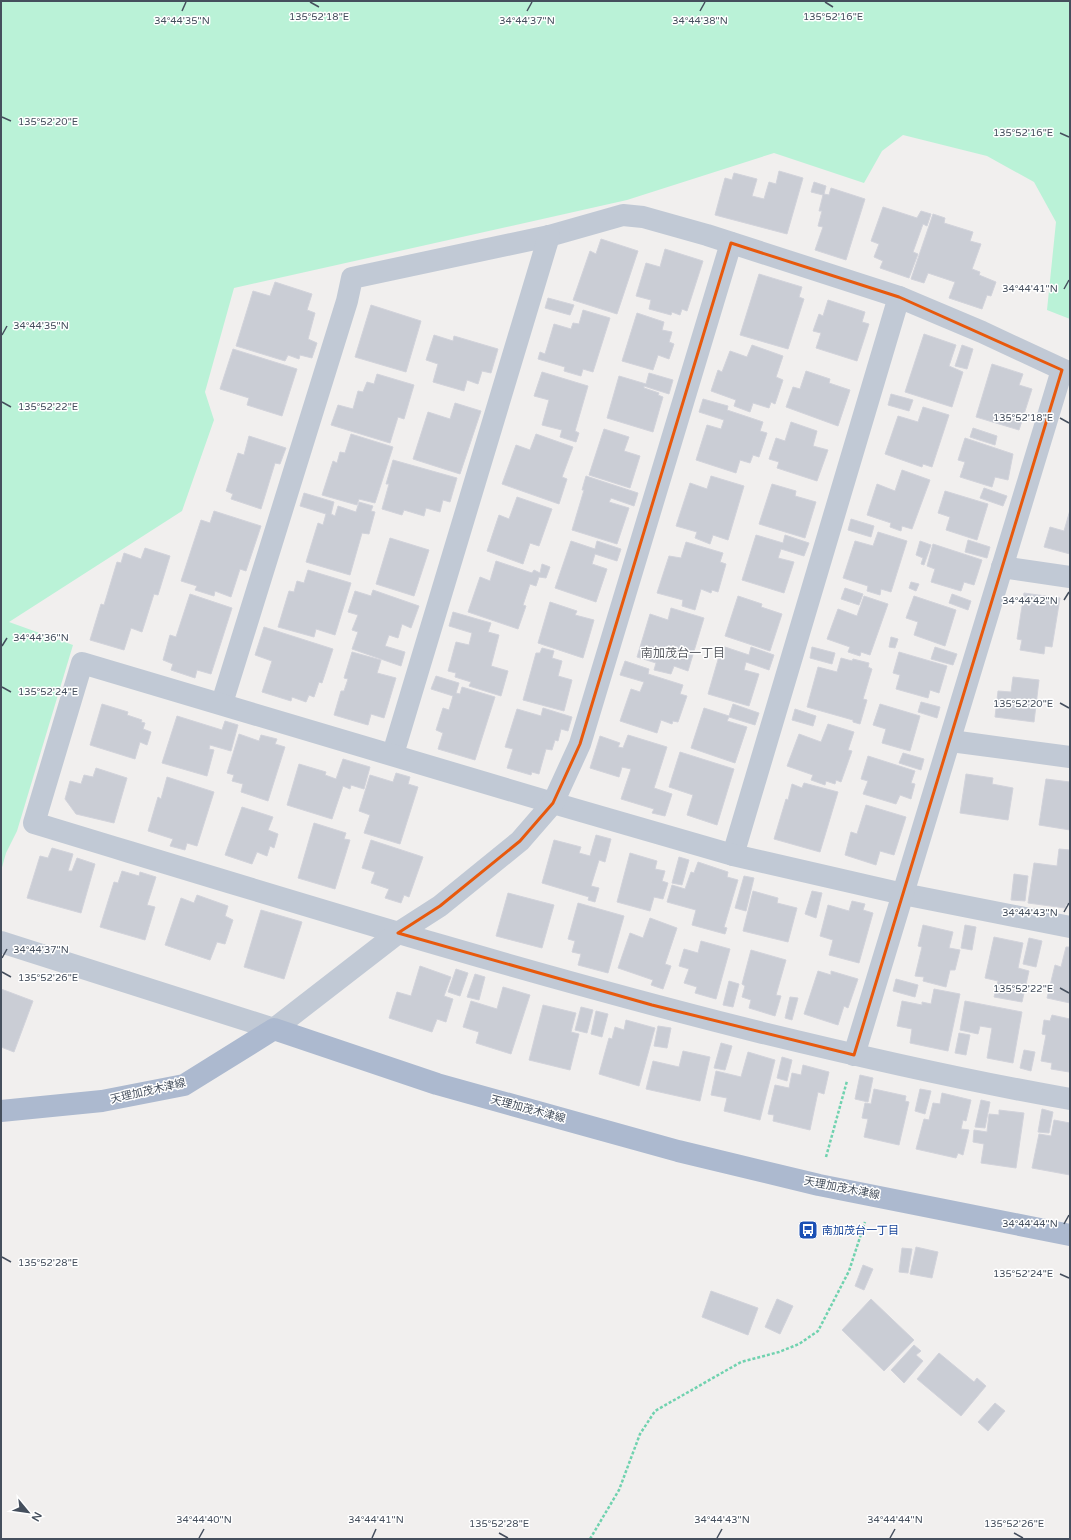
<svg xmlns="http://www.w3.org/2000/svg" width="1071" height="1540" viewBox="0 0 1071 1540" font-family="'Varela Round','Noto Sans JP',sans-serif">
<rect width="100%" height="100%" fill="#f1efee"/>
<path fill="#baf2d7" d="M1 1H1070V319L1047 310 1056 222 1034 182 987 156 903 135 882 151 864 183 774 153 627 200 234 288 205 392 214 420 182 511 9 622 73 645 17 831 6 853 1 871Z"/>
<g fill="#cacdd5" stroke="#d2d3db">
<path d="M779 171 803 178 787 234 715 215 725 178 732 180 734 173 757 179 752 196 764 199 769 182 776 184Z"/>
<path d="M814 182 826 186 824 194 829 195 831 188 865 199 846 260 815 250 823 227 818 226 822 211H819L823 195 811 192Z"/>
<path d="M883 207 917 218 921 211 931 214 927 226 923 224 913 252 918 254 909 278 880 268 883 261 874 257 879 244 871 241Z"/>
<path d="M933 214 945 218 944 223 973 232 970 241 981 244 972 269 980 272 979 275 996 282 991 296 987 295 982 309 949 298 955 282 928 273 924 283 911 279Z"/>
<path d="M601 239 638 251 617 314 573 300 590 251 596 254Z"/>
<path d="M665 249 703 261 687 311 682 309 680 315 672 312 671 315 649 309 651 300 636 296 646 263 660 267Z"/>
<path d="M759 274 802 287 799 297 804 299 788 349 740 335Z"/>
<path d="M275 282 312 294 307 310 315 313 308 339 317 343 312 358 300 355 299 359 288 355 285 361 236 346 253 291 270 296Z"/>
<path d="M548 298 574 305 570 315 545 308Z"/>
<path d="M828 300 865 312 862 322 869 324 857 361 816 348 821 333 813 331 819 314 823 316Z"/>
<path d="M371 305 421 321 406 372 355 357Z"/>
<path d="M583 310 610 318 593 372 583 369 581 376 564 371 565 367 538 359 540 352 545 354 554 324 571 329 573 323 579 324Z"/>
<path d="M637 313 664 322 662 330 672 332 669 342 674 344 669 359 658 355 653 370 622 361Z"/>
<path d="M924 334 956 345 949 366 963 372 952 407 905 392Z"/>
<path d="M434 335 453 341 454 336 498 349 491 373 482 371 478 384 467 380 464 391 433 382 438 364 426 360Z"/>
<path d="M752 345 783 356 776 377 783 380 775 404 771 402 769 408 753 403 750 412 734 406 736 400 711 391 718 370 722 372 730 351 747 357Z"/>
<path d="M962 345 973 349 967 369 955 366Z"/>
<path d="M233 349 297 369 282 416 247 405 249 398 220 389Z"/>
<path d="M992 364 1023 374 1019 385 1032 389 1019 430 976 417Z"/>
<path d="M806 371 830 379 829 383 850 390 838 426 786 407 793 387 800 389Z"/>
<path d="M542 372 588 386 575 431 579 433 576 442 560 437 562 430 542 425 549 400 534 396Z"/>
<path d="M649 373 673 380 669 394 644 386V388L659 393 658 395 663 397 653 432 607 418 619 376 646 384Z"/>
<path d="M377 374 414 385 404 419 398 417 390 443 331 425 338 405 353 409 358 391 363 392 367 382 374 384Z"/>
<path d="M891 394 913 400 909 411 888 405Z"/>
<path d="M703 399 728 406 727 410 763 422 760 431 767 433 759 457 753 455 750 463 740 460 736 473 696 460 707 425 721 429 724 420 699 412Z"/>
<path d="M455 403 481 411 460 474 413 459 428 412 450 419Z"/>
<path d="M923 407 949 415 932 467 923 464 922 467 885 454 898 416 918 422Z"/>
<path d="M791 422 817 431 813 446 828 450 817 481 777 468 779 462 769 459 776 438 785 441Z"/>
<path d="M973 428 997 436 995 445 970 437Z"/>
<path d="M604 429 629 437 624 451 640 456 630 488 589 475Z"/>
<path d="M351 434 393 447 375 503 359 499 357 505 322 495 333 461 337 463 340 452 345 453Z"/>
<path d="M536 434 573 447 562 477 567 479 559 504 502 484 516 445 530 450Z"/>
<path d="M249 436 286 448 280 464 275 463 261 509 231 499 233 494 226 491 238 453 244 455Z"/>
<path d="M965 438 1013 454 1008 480 995 477 992 487 960 477 965 462 958 460Z"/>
<path d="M393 460 457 478 450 502 443 500 440 512 426 508 424 516 404 510 402 515 382 509 389 484H386Z"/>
<path d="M902 470 930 480 912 529 902 526 901 531 890 527 891 523 867 515 877 484 895 491Z"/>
<path d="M586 476 638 493 634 506 611 498 609 502 629 508 617 544 572 530 584 490H582Z"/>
<path d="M711 476 744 486 728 540 713 535 710 544 695 538 697 532 676 526 690 483 707 489Z"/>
<path d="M772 484 796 491 795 496 816 502 805 538 759 524Z"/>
<path d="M984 488 1007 496 1003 506 980 498Z"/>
<path d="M945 491 988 504 977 540 946 530 950 517 938 513Z"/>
<path d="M304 493 334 502 331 514 335 516 338 506 356 512 359 502 373 506 371 511 375 512 369 534 362 533 350 575 306 562 318 523 323 525 326 514 300 506Z"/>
<path d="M517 497 552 509 539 546 530 543 523 564 487 551 499 515 509 519Z"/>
<path d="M1070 510V554L1044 547 1050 527 1064 531Z"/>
<path d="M214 511 261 526 246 571 240 569 231 597 215 591 214 596 195 590 197 586 181 581 201 520 210 523Z"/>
<path d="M851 519 874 526 871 537 848 530Z"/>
<path d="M878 532 907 541 891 592 881 589 880 595 867 591 868 586 843 578 855 541 873 546Z"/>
<path d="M756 535 783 543 785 535 809 543 804 556 781 549 778 558 794 562 784 593 742 580Z"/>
<path d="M390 538 429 550 414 596 376 584Z"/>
<path d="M968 540 990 547 987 558 965 552Z"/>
<path d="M571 541 595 549 597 541 621 549 617 561 595 554 592 564 607 569 596 602 555 588Z"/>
<path d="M920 541 931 545 924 565 921 564 923 558 916 555Z"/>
<path d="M686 542 723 553 720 562 726 564 718 592 712 590 711 593 701 589 695 610 682 606 683 600 657 593 669 556 681 558Z"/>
<path d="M933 544 982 560 974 585 964 582 961 591 931 582 935 569 927 566Z"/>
<path d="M145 548 170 556 158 595 154 594 142 632 131 628 124 650 90 640 101 604 104 605 117 562 121 563 124 553 141 559Z"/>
<path d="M496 561 532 573 534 570 540 573 542 564 550 567 546 578 539 577 536 586 530 584 523 605 526 606 518 629 468 612 480 577 490 581Z"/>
<path d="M308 570 351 583 335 635 316 629 314 637 278 627 289 591 294 592 297 581 304 583Z"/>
<path d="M911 582 919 584 916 591 909 588Z"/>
<path d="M845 588 863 594 859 605 841 599Z"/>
<path d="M373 590 419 606 411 628 402 624 398 638 389 635 385 646 405 652 401 666 352 649 358 632 352 630 358 615 348 612 355 591 371 596Z"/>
<path d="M1024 593 1060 598 1052 647 1045 646 1044 654 1020 650 1022 640 1017 639Z"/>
<path d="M190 594 232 608 211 674 197 670 195 678 171 670 173 664 163 660 170 635 176 637Z"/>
<path d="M952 594 971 601 968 610 949 603Z"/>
<path d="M738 596 762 604 761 607 782 614 770 651 725 636Z"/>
<path d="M864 596 888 604 870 655 861 652 860 656 848 652 850 647 827 639 838 609 857 616Z"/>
<path d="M914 596 956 610 945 646 914 635 918 622 906 618Z"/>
<path d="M550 602 577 611 575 615 594 620 583 658 538 643Z"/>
<path d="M671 608 704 618 688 671 674 666 671 674 654 670 656 663 637 657 650 614 668 620Z"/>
<path d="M453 612 491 623 488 632 499 635 491 666 508 671 501 696 469 686 471 682 455 677 456 673 448 671 456 642 469 645 472 633 449 626Z"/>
<path d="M264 627 333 649 322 683 319 682 314 697 309 695 306 702 292 697 291 701 262 692 272 661 255 655Z"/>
<path d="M891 637 898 639 895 648 889 647Z"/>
<path d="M722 646 749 655 751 647 774 655 769 670 746 662 744 670 759 674 749 706 708 694Z"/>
<path d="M812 647 835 653 832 664 810 658Z"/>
<path d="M935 647 957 654 953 665 931 659Z"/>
<path d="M542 648 554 651 552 658 562 661 558 676 572 680 564 711 523 700 536 653H540Z"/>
<path d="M352 652 381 660 377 673 396 678 384 718 371 714 368 725 334 715 341 691H344L348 679 344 678Z"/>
<path d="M899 652 947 666 939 693 930 690 928 698 896 689 900 675 893 673Z"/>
<path d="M841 658 852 661 853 659 869 663 868 667 872 669 863 699 867 700 860 724 853 722V720L807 707 818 667 837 672Z"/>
<path d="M625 661 649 669 648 674 683 685 680 694 687 696 678 722 673 721 672 724 661 720 657 733 620 721 631 689 640 692 644 682 620 675Z"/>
<path d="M436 676 459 683 456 693 460 694 462 687 495 697 475 760 438 749 443 733 436 730 443 708 449 710 453 696 431 689Z"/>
<path d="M1013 677 1039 680 1034 722 995 717 998 691 1011 692Z"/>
<path d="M921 702 940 707 937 718 918 712Z"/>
<path d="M102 704 128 712 127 715 142 720 141 722 145 723 143 729 151 732 147 745 140 742 135 759 90 745Z"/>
<path d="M733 704 759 713 755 725 729 717 727 721 747 727 735 763 691 748 704 708 729 716Z"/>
<path d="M880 704 920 716 910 751 882 743 886 729 873 725Z"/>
<path d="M543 708 572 717 568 731 561 729 558 741 555 740 552 750 546 749 539 774 532 772 531 775 507 768 513 749 505 747 517 709 541 716Z"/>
<path d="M795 709 816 716 813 726 792 720Z"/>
<path d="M177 716 222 730 225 721 238 725 231 751 210 745 209 749 214 750 207 776 162 763Z"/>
<path d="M828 724 854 732 848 750 852 751 841 782 836 780 835 784 826 781 825 785 811 780 813 775 787 766 799 734 821 742Z"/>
<path d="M239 734 259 741 261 735 277 739 275 744 285 747 268 801 241 792 243 784 232 781 234 775 227 773Z"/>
<path d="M628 735 667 747 654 788 672 794 665 816 652 813 654 809 621 799 631 769 622 767 619 777 590 768 600 736 620 743 618 747 623 748Z"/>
<path d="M680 752 734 769 717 825 687 815 693 795 669 787Z"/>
<path d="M903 753 924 759 921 770 899 763Z"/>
<path d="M868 756 915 771 911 783 915 784 911 799 900 795 896 804 863 794 868 781 861 779Z"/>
<path d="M343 759 370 767 364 789 351 785 350 789 343 786 332 819 287 805 299 764 326 772 325 775 336 779Z"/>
<path d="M96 768 127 778 114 823 76 814 65 799 70 781 81 784 84 775 93 777Z"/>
<path d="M396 773 410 777 408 784 418 787 400 844 364 833 370 815 359 811 370 775 393 782Z"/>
<path d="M966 774 993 778 992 784 1013 788 1008 820 960 813Z"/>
<path d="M167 777 214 792 197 846 187 843 185 850 170 846 173 839 148 831 158 797 161 799Z"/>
<path d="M1046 779 1070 782V830L1039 825Z"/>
<path d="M804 783 838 792 820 852 774 839 786 799 788 800 792 784 802 788Z"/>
<path d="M866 805 906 817 894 855 880 851 876 865 845 855 851 832 857 834Z"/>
<path d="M242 807 273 817 268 830 278 834 274 848 270 846 267 856 257 852 252 864 225 855Z"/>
<path d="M314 823 346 833 344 839 350 840 335 889 298 878Z"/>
<path d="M596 835 611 839 605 862 599 860 591 886 599 888 595 902 588 900 589 897 542 883 554 840 581 847 579 853 590 856Z"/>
<path d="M371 840 423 857 409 897 404 895 401 903 385 898 389 889 371 883 375 872 362 868Z"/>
<path d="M52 848 73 854 68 871H72L77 858 95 864 81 913 27 898 40 856 48 858Z"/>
<path d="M1059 849 1070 850V905L1066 904 1065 908 1028 903 1034 863 1057 866Z"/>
<path d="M630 853 657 861 655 869 665 871 662 881 668 883 663 899 654 897 650 911 617 902Z"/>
<path d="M679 857 689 860 682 885 672 883Z"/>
<path d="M698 862 728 872 727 877 738 880 724 927 727 928 725 934 692 925 696 910 667 902 672 885 685 889 691 872 694 873Z"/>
<path d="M122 871 139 876 140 872 156 877 147 905 155 907 145 940 100 927 114 882 118 883Z"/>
<path d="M1014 874 1028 876 1025 901 1011 900Z"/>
<path d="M744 876 754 878 746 911 735 908Z"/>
<path d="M753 891 778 898 777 903 797 908 788 942 743 931Z"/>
<path d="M812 891 822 893 816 918 805 914Z"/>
<path d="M508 893 554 905 542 948 496 936Z"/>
<path d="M197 895 228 906 225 916 233 920 225 944 217 942 210 960 165 945 181 898 194 903Z"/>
<path d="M852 901 865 904 863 910 873 913 859 963 829 955 833 940 820 936 828 905 849 911Z"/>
<path d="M578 903 624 916 608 973 578 965 581 954 572 952 575 941 568 939Z"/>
<path d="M261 910 302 922 284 979 244 967Z"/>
<path d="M650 918 677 928 665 964 671 966 663 989 651 985 653 980 618 968 630 933 643 938Z"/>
<path d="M923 925 953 932 949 948 960 950 955 970H950L946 987 923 981 924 977 915 976 922 947 918 946Z"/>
<path d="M965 925 976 927 972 950 961 948Z"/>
<path d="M994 937 1023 943 1018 968 1029 971 1022 1002 994 997 998 981 985 978Z"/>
<path d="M1029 938 1042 941 1036 967 1023 964Z"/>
<path d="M701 941 730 949 716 999 695 993 697 987 684 983 689 969 679 966 684 949 698 953Z"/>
<path d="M1066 947H1070V1003L1047 998 1055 965 1061 967Z"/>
<path d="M751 950 786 960 776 995 781 996 775 1016 749 1008 751 1000 742 997 745 986 742 984Z"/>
<path d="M420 966 451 977 444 996 453 999 446 1022 437 1019 432 1032 389 1018 397 992 411 996Z"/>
<path d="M456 969 468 973 460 996 448 992Z"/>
<path d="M818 971 831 975V971L858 979 848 1008 844 1006 838 1025 804 1014Z"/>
<path d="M475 974 485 977 479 1000 467 997Z"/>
<path d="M896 979 918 985 915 997 893 991Z"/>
<path d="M729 981 739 984 733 1007 723 1005Z"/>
<path d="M503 987 530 995 511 1054 476 1043 479 1032 463 1027 471 1001 497 1009Z"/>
<path d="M1 989 33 1001 14 1052 1 1047Z"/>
<path d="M934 989 960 994 948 1051 910 1043 912 1029 897 1026 902 1001 922 1005V1002L931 1004Z"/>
<path d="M790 997 798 998 792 1020 785 1018Z"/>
<path d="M965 1001 1022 1012 1013 1063 987 1058 992 1028 980 1026 978 1034 960 1030Z"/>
<path d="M543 1005 576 1013 571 1032 579 1034 570 1070 529 1060Z"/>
<path d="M581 1007 593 1010 587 1033 575 1030Z"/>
<path d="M596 1011 608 1014 602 1037 591 1034Z"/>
<path d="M1052 1015 1070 1019 1069 1072 1051 1069 1052 1063 1041 1061 1046 1035 1042 1034 1044 1020 1050 1021Z"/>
<path d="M626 1020 655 1028 639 1086 599 1074 609 1038 612 1039 615 1027 624 1030Z"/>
<path d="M658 1026 671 1028 667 1048 654 1046Z"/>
<path d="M959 1033 970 1035 966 1055 955 1053Z"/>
<path d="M721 1043 732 1046 725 1070 714 1068Z"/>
<path d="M1024 1050 1035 1052 1031 1071 1020 1068Z"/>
<path d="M683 1051 710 1057 700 1101 646 1089 653 1061 679 1067Z"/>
<path d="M748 1052 775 1060 760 1120 724 1111 727 1098 711 1095 716 1071 741 1077Z"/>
<path d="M782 1057 792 1060 787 1081 777 1078Z"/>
<path d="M803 1065 829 1072 824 1094 818 1092 810 1130 773 1121 774 1115 768 1114 775 1085 789 1088 792 1073 801 1075Z"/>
<path d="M860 1075 873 1078 868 1102 855 1099Z"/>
<path d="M874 1089 906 1096 905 1101 909 1102 899 1145 864 1137 868 1119 862 1118 865 1103 871 1104Z"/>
<path d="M920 1089 931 1091 925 1114 915 1111Z"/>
<path d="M942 1093 971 1100 966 1121 963 1120 961 1129 969 1130 963 1155 958 1153 956 1158 916 1149 924 1119 929 1120 933 1103 940 1104Z"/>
<path d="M981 1100 990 1102 985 1128 975 1127Z"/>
<path d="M1042 1109 1053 1112 1049 1133 1038 1132Z"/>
<path d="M999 1110 1024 1113 1016 1168 981 1163 984 1144 973 1142 974 1130 987 1132 989 1114 999 1115Z"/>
<path d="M1054 1120 1070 1123V1175L1032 1168 1039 1134 1051 1136Z"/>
<path d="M916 1247 938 1252 932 1278 910 1274Z"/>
<path d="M902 1248 912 1249 908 1273 899 1272Z"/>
<path d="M863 1265 873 1269 864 1290 855 1286Z"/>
<path d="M711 1291 758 1308 748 1335 702 1317Z"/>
<path d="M777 1299 793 1306 780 1334 765 1327Z"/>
<path d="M871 1299 914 1340 884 1371 842 1330Z"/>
<path d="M914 1345 921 1351 916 1355 923 1361 904 1383 891 1370Z"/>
<path d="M939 1353 974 1382 977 1378 986 1386 961 1416 917 1379Z"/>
<path d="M995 1403 1005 1411 988 1431 978 1422Z"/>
</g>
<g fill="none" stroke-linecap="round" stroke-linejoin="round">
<g stroke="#70d2af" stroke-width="2.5" stroke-dasharray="3 2" stroke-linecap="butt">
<path d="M826 1157 847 1081"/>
<path d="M590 1539 619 1490 640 1434 655 1411 741 1362 779 1352 799 1344 818 1331 849 1271 865 1222"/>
</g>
<g stroke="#c1c9d5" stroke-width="22">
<path d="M1002 567 1070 577"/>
<path d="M222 703 347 301 352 278 549 236 623 215 643 217 707 235 899 297 982 332 1070 373"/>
<path d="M951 741 1070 757"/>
<path d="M393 754 549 236"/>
<path d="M733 855 899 297"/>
<path d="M1070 927 903 894 733 855 553 803 82 663 34 823C275 896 515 971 759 1032 862 1057 966 1081 1070 1099"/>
<path d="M1 942 274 1029 398 933 440 906 520 841 553 803 580 744 731 243"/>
<path d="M854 1055 1062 370"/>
</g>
<path stroke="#acb9cf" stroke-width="22" d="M1 1111 102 1101 184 1085 274 1029 437 1084 678 1151 819 1185 1070 1235"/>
</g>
<path fill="none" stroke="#e8590c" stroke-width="3" stroke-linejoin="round" d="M731 243 899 297 1062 370 854 1055 652 1005 398 933 440 906 520 841 553 803 580 744Z"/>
<path fill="none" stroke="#454f5d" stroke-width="1.5" d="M310 2 319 7M825 2 833 7M182 11 186 2M527 11 532 2M700 11 705 2M2 117 11 121M1060 133 1069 137M1064 289 1069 280M2 335 7 326M2 402 11 407M1060 418 1069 423M1064 600 1069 592M2 646 7 638M2 687 11 692M1060 703 1069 708M1064 912 1069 903M2 958 7 949M2 972 11 977M1060 988 1069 993M1064 1224 1069 1215M2 1257 11 1262M1060 1274 1069 1278M499 1533 508 1538M1014 1533 1023 1538M199 1538 204 1529M372 1538 376 1529M717 1538 722 1529M890 1538 895 1529"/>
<defs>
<g id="bus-square" transform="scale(1)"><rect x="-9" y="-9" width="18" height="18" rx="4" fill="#1a4fb4" stroke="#fff"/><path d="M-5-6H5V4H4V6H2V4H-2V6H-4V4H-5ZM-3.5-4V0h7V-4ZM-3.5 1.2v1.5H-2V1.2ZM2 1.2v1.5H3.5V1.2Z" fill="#fff"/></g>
</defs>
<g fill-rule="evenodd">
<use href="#bus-square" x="808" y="1230"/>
</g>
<g text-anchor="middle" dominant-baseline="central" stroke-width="3" stroke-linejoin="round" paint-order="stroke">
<g font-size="11" fill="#454f5d" stroke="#fff">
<text transform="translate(148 1091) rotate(-13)">天理加茂木津線</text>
<text transform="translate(528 1109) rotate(15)">天理加茂木津線</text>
<text transform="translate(842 1188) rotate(11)">天理加茂木津線</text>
</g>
<g font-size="11" fill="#164399" stroke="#fff" text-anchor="start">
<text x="822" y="1230">南加茂台一丁目</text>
</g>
<g font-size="12" fill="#5b5e64" stroke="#fff">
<text x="683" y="653">南加茂台一丁目</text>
</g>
</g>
<g font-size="10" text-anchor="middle" fill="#454f5d" stroke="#fff" stroke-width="3" stroke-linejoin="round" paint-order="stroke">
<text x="319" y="20">135°52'18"E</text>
<text x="833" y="20">135°52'16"E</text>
<text x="182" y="24">34°44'35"N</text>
<text x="527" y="24">34°44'37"N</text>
<text x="700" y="24">34°44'38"N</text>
<text x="48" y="125">135°52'20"E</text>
<text x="1023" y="136">135°52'16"E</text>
<text x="1030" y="292">34°44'41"N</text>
<text x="41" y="329">34°44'35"N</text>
<text x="48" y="410">135°52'22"E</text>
<text x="1023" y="421">135°52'18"E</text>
<text x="1030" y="604">34°44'42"N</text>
<text x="41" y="641">34°44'36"N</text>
<text x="48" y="695">135°52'24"E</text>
<text x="1023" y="707">135°52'20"E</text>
<text x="1030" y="916">34°44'43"N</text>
<text x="41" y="953">34°44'37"N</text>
<text x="48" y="981">135°52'26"E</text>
<text x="1023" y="992">135°52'22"E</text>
<text x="1030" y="1227">34°44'44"N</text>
<text x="48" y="1266">135°52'28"E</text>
<text x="1023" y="1277">135°52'24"E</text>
<text x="204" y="1523">34°44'40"N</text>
<text x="376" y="1523">34°44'41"N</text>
<text x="722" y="1523">34°44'43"N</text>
<text x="895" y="1523">34°44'44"N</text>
<text x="499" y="1527">135°52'28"E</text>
<text x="1014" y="1527">135°52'26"E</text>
</g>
<rect width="1071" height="1540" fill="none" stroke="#454f5d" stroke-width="4"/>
<g transform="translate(28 1512) rotate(119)" stroke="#ffffff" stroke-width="3" paint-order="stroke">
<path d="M0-3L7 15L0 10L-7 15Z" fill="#454f5d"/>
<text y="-6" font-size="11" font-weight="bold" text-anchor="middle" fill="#454f5d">N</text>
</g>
</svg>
